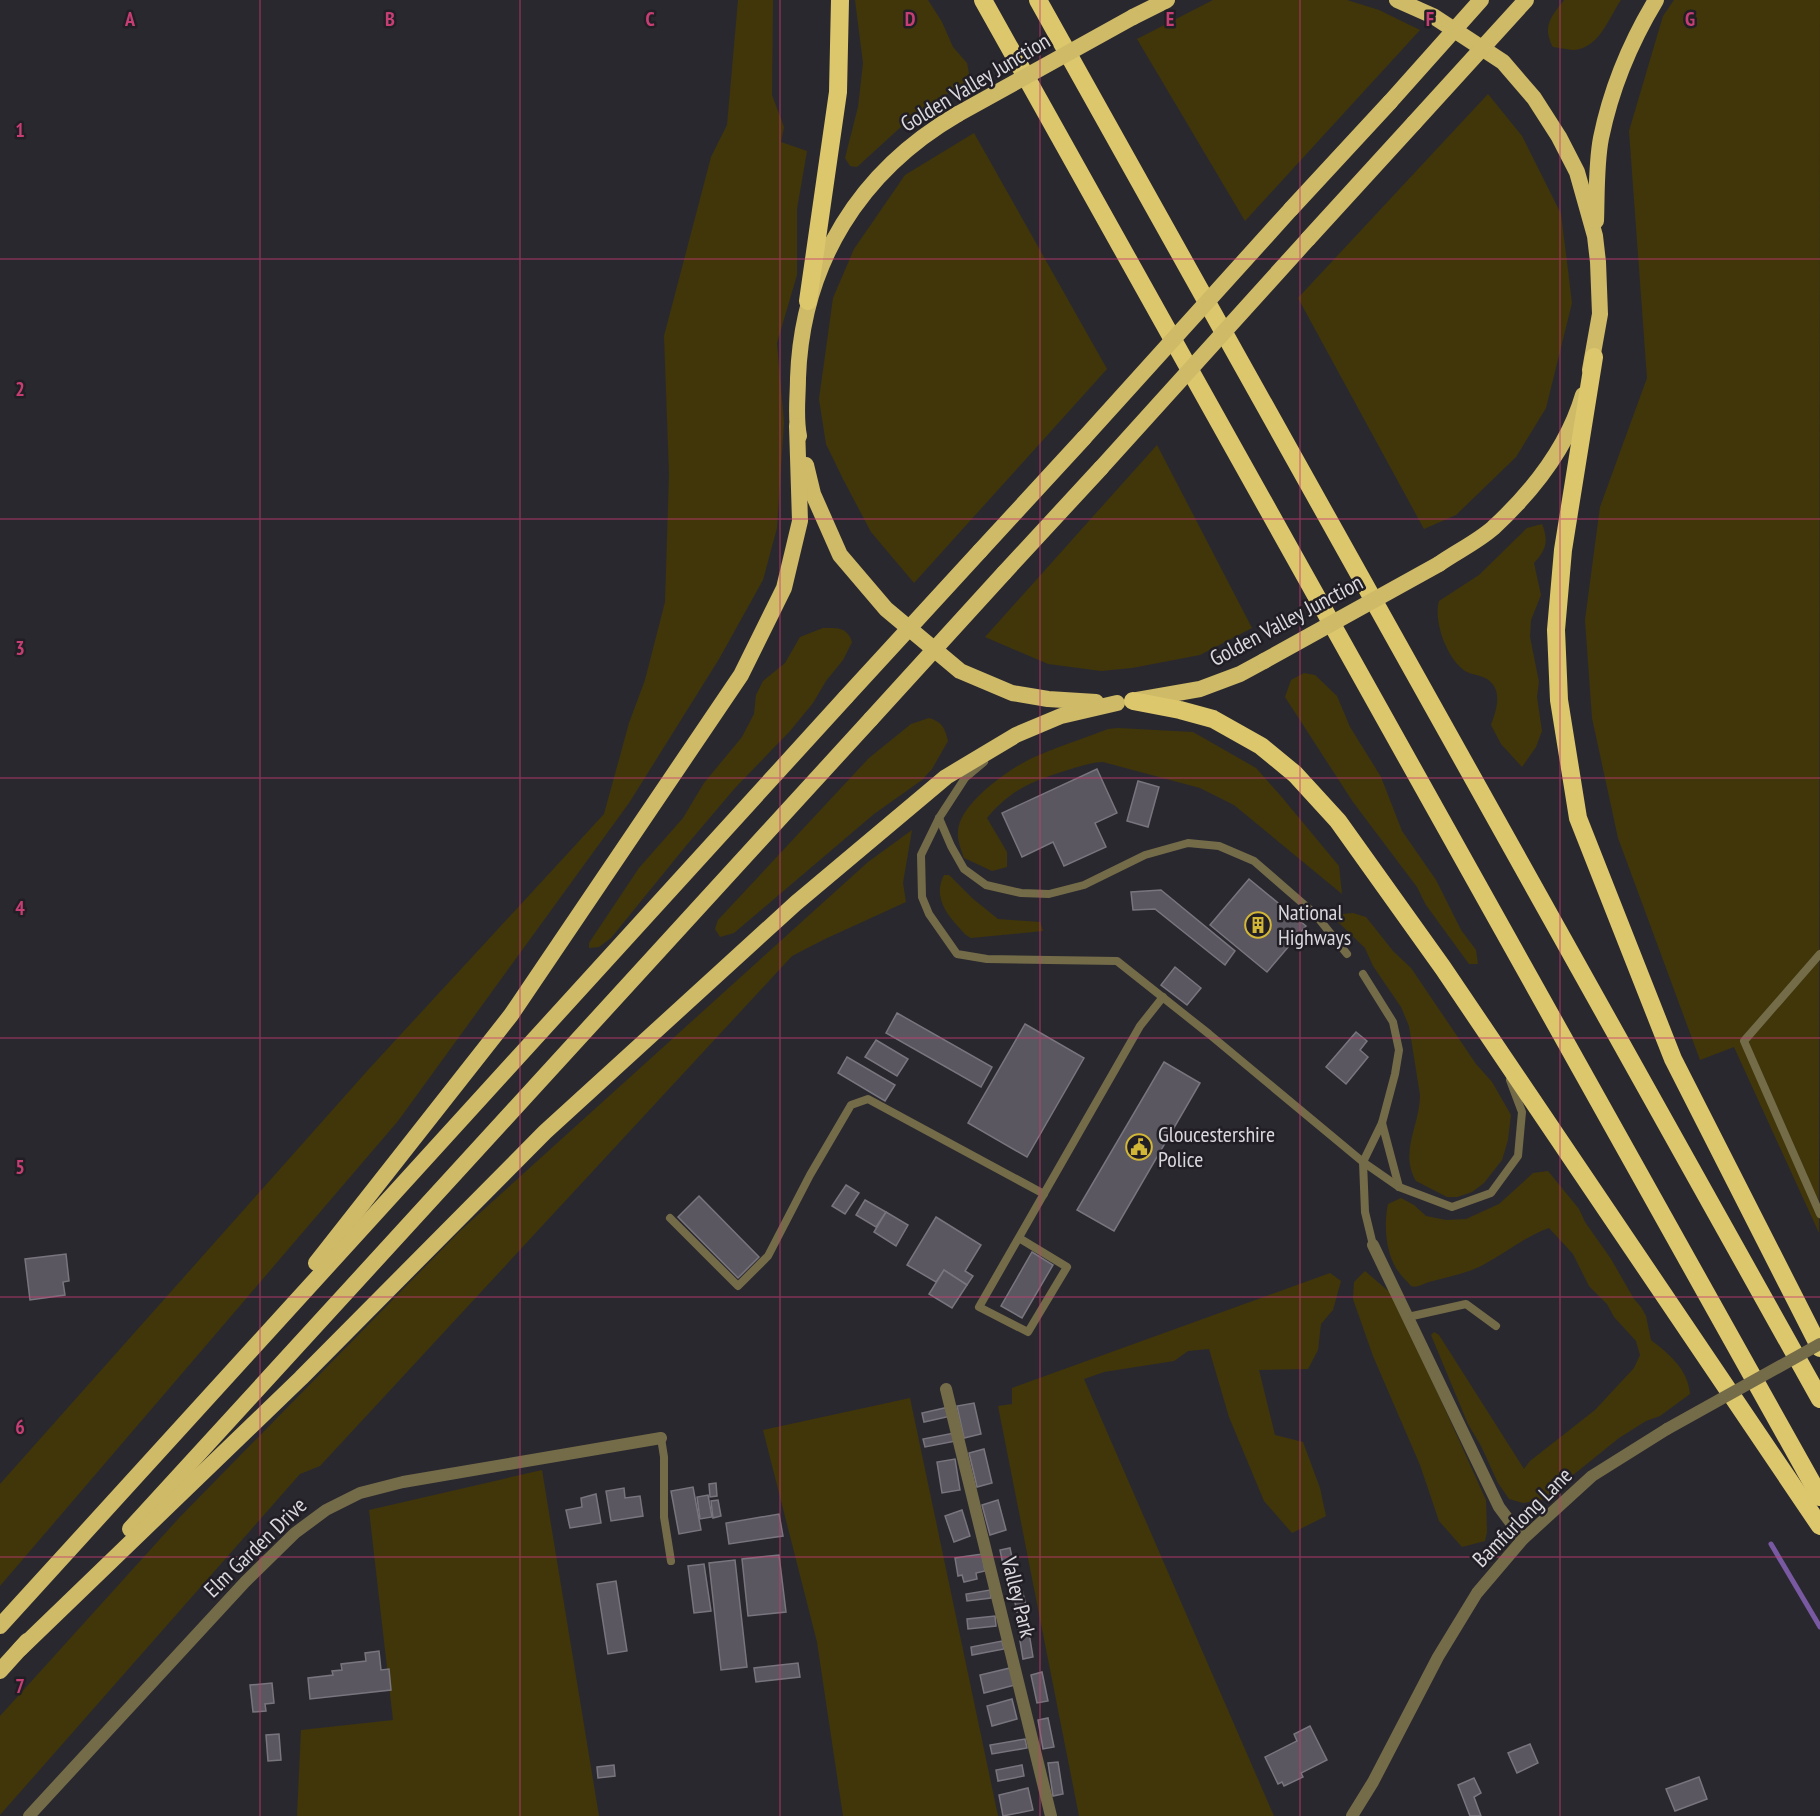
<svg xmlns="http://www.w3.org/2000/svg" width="1820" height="1816" viewBox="0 0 1820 1816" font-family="'PT Sans Narrow',sans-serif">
<rect width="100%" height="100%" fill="#2a282f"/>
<g fill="#40360a">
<path d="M738 0H773L772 95 784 127 781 142 807 151 797 209V275L777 343 784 422 777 528 763 580 719 659 629 803 398 1121 0 1586V1484L368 1070 604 814 629 723 645 680 665 602 669 474 664 336 711 157 727 125Z"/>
<path d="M855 0H928L942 22 953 47 967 63 969 73 965 83 914 115 857 167 850 166 845 158 858 107 863 63Z"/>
<path d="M1213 0H1347L1379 10 1420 30 1245 221 1137 39Z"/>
<path d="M1564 0H1621C1609 17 1599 50 1572 50 1566 49 1559 48 1553 47 1542 26 1551 17 1564 0Z"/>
<path d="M1674 0H1820L1819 1233 1734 1047 1700 1060 1618 838 1592 718 1585 620 1600 507 1647 378 1629 131 1663 16Z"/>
<path d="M1488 94 1522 136 1561 214 1572 303 1546 408 1516 457 1456 515 1424 529 1298 298Z"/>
<path d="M974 133 1107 369 914 583 871 532 843 479 826 444 819 399 833 298 854 249 905 175Z"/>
<path d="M1157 445 1252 628 1200 655 1132 668 1101 671 1048 664 985 637Z"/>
<path d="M1542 524C1549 541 1546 550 1534 563L1541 595 1531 620 1530 637 1539 682 1537 697 1542 731 1536 747 1522 767 1501 744 1491 725C1496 711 1504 690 1487 679 1481 675 1472 675 1465 671 1447 659 1433 621 1439 601L1479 575 1527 528Z"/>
<path d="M823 628C838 628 847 627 852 642L843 660 826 681 813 703 790 731 735 788 685 847 611 938 599 947 589 948V943L639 868 683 818 704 783 742 737 754 714 756 695 763 681 785 663 800 637Z"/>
<path d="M1304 673 1315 675 1337 696 1350 727 1381 777 1402 831 1436 880 1461 930 1476 950 1478 964H1469L1426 905 1417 887 1353 802 1285 697 1291 680Z"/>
<path d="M929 718C942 722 945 728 948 741L932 769 922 780 874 814 734 933 720 937 715 929 718 920 869 758 911 724Z"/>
<path d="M1118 728 1193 732 1256 768 1280 795 1339 866 1342 894 1234 805 1200 788 1103 762C1092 762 1081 766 1071 769 1035 780 1012 788 987 818L1007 852V867L992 871 964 858C961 849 957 840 958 831 960 802 1014 765 1039 755 1062 745 1085 738 1108 729Z"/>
<path d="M912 830 903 883 906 902 825 939 792 956 320 1466 300 1474 0 1815V1716L179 1518 461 1230 868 862Z"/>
<path d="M944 875H949L972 898 998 919 1040 922 1043 931 971 938 966 935C951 919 931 899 944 875Z"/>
<path d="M1353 913 1366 917 1393 951 1411 968 1476 1064 1492 1082 1511 1115 1508 1140 1502 1160 1484 1183 1472 1192 1457 1197H1447L1416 1181C1399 1152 1420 1126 1420 1095L1409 1026 1401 1007 1373 966 1365 948 1335 919 1343 914Z"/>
<path d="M1548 1171 1579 1209 1585 1222 1611 1259 1634 1299 1641 1307 1646 1316 1651 1340C1669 1354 1688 1369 1690 1394L1660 1416 1646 1421 1619 1438 1542 1500 1523 1503 1509 1499 1498 1483 1481 1446 1468 1424 1431 1335 1434 1332 1439 1335 1524 1469 1530 1461 1595 1410 1634 1368 1640 1355 1636 1341 1614 1317 1607 1304 1589 1286 1573 1254 1549 1228C1524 1237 1506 1253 1483 1265 1466 1274 1447 1277 1429 1282 1422 1284 1418 1288 1411 1286 1406 1280 1400 1275 1396 1268 1385 1250 1384 1223 1388 1204L1401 1198 1414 1205 1426 1216 1446 1220 1466 1219 1499 1204 1533 1173Z"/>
<path d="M1365 1271 1394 1296 1486 1500 1487 1532 1485 1541 1462 1547 1439 1521 1420 1465 1373 1356 1353 1299 1354 1282Z"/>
<path d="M1330 1273 1341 1281 1333 1310 1321 1324 1318 1350 1308 1369 1259 1370 1275 1435 1303 1442 1320 1488 1326 1516 1292 1533 1264 1501 1229 1417 1209 1349 1188 1351 1174 1361 1104 1372 1084 1379 1274 1816H1079L998 1406 1012 1404V1388Z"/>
<path d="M910 1398 998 1816H843L817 1642 763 1430Z"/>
<path d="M542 1470 599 1816H297L301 1730 393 1720 369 1510Z"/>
</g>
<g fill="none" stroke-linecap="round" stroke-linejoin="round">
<path stroke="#7859a2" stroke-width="5" d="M1771 1544 1820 1627"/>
</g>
<g fill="#5a5760" stroke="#79757e" stroke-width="1.5">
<path d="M1097 769 1117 813 1095 823 1106 847 1064 866 1053 842 1022 857 1002 813Z"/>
<path d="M1138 781 1159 787 1148 827 1127 821Z"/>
<path d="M1249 879 1306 926 1267 972 1210 925Z"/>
<path d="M1161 890 1235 951 1225 965 1155 909 1133 910 1131 892Z"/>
<path d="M1175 967 1201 988 1187 1005 1161 985Z"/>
<path d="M897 1013 992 1067 981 1087 886 1033Z"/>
<path d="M1025 1024 1084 1058 1027 1157 968 1123Z"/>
<path d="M1356 1032 1367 1041 1360 1050 1368 1057 1346 1084 1326 1067Z"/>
<path d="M876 1040 908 1059 897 1076 865 1057Z"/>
<path d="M847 1057 895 1085 885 1101 838 1073Z"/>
<path d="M1164 1062 1200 1083 1114 1231 1077 1210Z"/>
<path d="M846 1185 859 1193 845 1214 832 1206Z"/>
<path d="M699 1196 759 1257 738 1278 678 1217Z"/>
<path d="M865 1200 886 1212 876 1227 856 1215Z"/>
<path d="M886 1212 908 1225 896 1246 874 1232Z"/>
<path d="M936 1217 981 1245 965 1271 973 1276 967 1285 944 1270 936 1282 907 1265Z"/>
<path d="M1032 1252 1053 1265 1022 1318 1001 1306Z"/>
<path d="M66 1254 69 1281 63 1282 65 1295 30 1300 25 1259Z"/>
<path d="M944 1270 967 1285 952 1308 929 1294Z"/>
<path d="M974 1403 981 1434 964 1438 957 1406Z"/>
<path d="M949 1407 951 1416 924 1422 922 1413Z"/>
<path d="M954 1433 956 1441 925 1447 923 1439Z"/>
<path d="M984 1449 992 1483 977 1487 969 1453Z"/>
<path d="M955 1459 960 1490 942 1493 937 1462Z"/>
<path d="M716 1483 717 1496 710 1497 709 1484Z"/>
<path d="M693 1487 701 1530 679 1534 671 1491Z"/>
<path d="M624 1488 625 1498 640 1496 643 1516 611 1521 606 1491Z"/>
<path d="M596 1494 601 1523 570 1528 566 1510 582 1507 581 1498Z"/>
<path d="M708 1495 712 1517 700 1519 697 1497Z"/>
<path d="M718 1500 721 1516 713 1518 711 1501Z"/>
<path d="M998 1500 1006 1530 990 1535 982 1505Z"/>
<path d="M962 1510 970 1536 954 1542 945 1516Z"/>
<path d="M779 1514 783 1536 729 1544 726 1523Z"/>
<path d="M1010 1548 1015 1572 1005 1574 1000 1550Z"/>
<path d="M982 1554 985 1571 976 1573 977 1579 964 1582 962 1575 958 1576 955 1558Z"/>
<path d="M779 1555 786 1612 748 1616 742 1559Z"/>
<path d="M735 1560 747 1667 721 1670 709 1563Z"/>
<path d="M704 1564 711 1611 694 1613 688 1566Z"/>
<path d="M616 1581 627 1651 608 1654 597 1584Z"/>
<path d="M1021 1586 1027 1609 1017 1612 1012 1589Z"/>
<path d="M990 1590 991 1598 967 1601 966 1594Z"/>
<path d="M995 1616 996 1626 968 1629 967 1619Z"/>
<path d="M1028 1627 1033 1657 1023 1659 1018 1629Z"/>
<path d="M1002 1641 1004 1649 972 1655 971 1647Z"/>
<path d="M379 1651 381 1670 389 1669 391 1690 310 1699 308 1678 333 1675 332 1671 342 1670 341 1664 366 1661 365 1653Z"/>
<path d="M798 1663 800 1677 756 1682 754 1668Z"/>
<path d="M1010 1668 1015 1685 984 1693 980 1675Z"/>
<path d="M1042 1672 1048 1701 1037 1703 1031 1675Z"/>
<path d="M272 1683 274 1703 265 1704 266 1711 253 1712 250 1685Z"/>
<path d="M1012 1699 1017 1719 992 1726 987 1706Z"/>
<path d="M1048 1718 1054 1747 1043 1749 1038 1720Z"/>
<path d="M1310 1726 1327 1760 1301 1773 1303 1777 1284 1786 1282 1782 1278 1784 1265 1757 1297 1741 1294 1734Z"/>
<path d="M279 1734 281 1760 268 1761 266 1735Z"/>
<path d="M1025 1739 1027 1748 992 1754 990 1745Z"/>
<path d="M1530 1744 1538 1763 1517 1773 1508 1753Z"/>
<path d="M1058 1762 1063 1794 1053 1796 1048 1763Z"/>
<path d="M614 1765 615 1776 598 1778 597 1767Z"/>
<path d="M1022 1765 1024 1776 998 1781 996 1770Z"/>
<path d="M1699 1777 1707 1799 1675 1811 1666 1789Z"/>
<path d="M1474 1778 1481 1793 1474 1797 1481 1816H1470L1458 1785Z"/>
<path d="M1028 1788 1033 1810 1003 1816 999 1795Z"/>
</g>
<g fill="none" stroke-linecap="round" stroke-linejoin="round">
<g stroke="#746c49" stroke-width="8">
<path d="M984 762 965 778 939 818 921 855 922 897 929 914 957 954 987 959 1117 961 1209 1034 1363 1162 1399 1187 1452 1207 1491 1193 1518 1156 1522 1112 1510 1080"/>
<path d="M939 818 951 846 964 869 986 885 1021 893 1049 894 1084 885 1145 855 1188 843 1219 846 1254 861 1315 914 1347 954"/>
<path d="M1820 954 1744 1041 1820 1214"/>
<path d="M1363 974 1393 1022 1399 1050 1395 1074 1382 1123 1399 1187"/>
<path d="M670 1218 738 1286 768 1256 810 1175 851 1105 868 1099 1044 1194"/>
<path d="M1019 1238 1067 1267 1028 1332 979 1307 1140 1026 1163 997"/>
<path d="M1373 1245 1365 1212 1363 1162 1382 1123"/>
<path d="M1408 1317 1466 1304 1496 1326"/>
<path d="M661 1438 664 1457V1517L671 1561"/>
</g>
<g stroke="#746c49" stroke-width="12">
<path d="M1373 1245 1499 1507 1523 1539"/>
<path d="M946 1389 1051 1816"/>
<path d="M29 1816 245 1582 295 1533 326 1510 360 1493 403 1482 661 1438"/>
</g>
<path stroke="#746c49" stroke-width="12" d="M1352 1816 1373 1782 1438 1657 1477 1593 1523 1539 1592 1476 1667 1429"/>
<g stroke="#ceba67" stroke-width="16">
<path d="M1397 0 1433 16 1503 62 1534 98 1559 137 1577 172 1595 236 1598 262 1600 314 1590 370"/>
<path d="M1133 17 1167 0"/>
<path d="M1291 209 1390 102"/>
<path d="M1596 221C1597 194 1596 164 1601 138 1611 89 1630 43 1656 0"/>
<path d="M1308 239 1414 123"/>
<path d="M799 436C795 417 798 397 798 378 802 263 860 171 958 114"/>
<path d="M806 465 813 494 840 555 886 609 960 671 1012 693 1048 699 1096 702"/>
<path d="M980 551 1084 438"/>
<path d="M1439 564C1456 552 1477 542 1493 528 1532 492 1568 446 1583 395"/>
<path d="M1004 573 1101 468"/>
<path d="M1137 700 1200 689 1240 674 1264 661"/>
<path d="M316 1263 511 1015 741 675 784 588 800 521 797 426"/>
<path d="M130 1529 871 719"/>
<path d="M0 1626 846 697"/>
<path d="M20 1649 301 1378 545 1132 796 903 946 777 1016 735 1061 716 1117 703"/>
<path d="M0 1671 27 1641"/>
</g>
<g stroke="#ddc76c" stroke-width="18">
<path d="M983 0 1820 1497"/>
<path d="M1038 0 1820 1399"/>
<path d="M808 301 838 92 840 0"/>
<path d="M1594 357 1563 550 1556 630 1559 700 1578 818 1673 1059 1820 1348"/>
<path d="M1133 701 1180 710 1213 719 1261 746 1295 774 1338 821 1443 968 1820 1526"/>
</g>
<path stroke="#746c49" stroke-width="12" d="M1667 1429 1820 1344"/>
<g stroke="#ceba67" stroke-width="16">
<path d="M1390 102 1481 0"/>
<path d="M958 114 1133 17"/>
<path d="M1414 123 1526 0"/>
<path d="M1084 438 1291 209"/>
<path d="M1101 468 1308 239"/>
<path d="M1264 661 1439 564"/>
<path d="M846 697 980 551"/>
<path d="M871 719 1004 573"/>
</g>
</g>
<path fill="none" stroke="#c73e75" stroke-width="1.5" stroke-opacity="0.55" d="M260 0V1816M520 0V1816M780 0V1816M1040 0V1816M1300 0V1816M1560 0V1816M0 259H1820M0 519H1820M0 778H1820M0 1038H1820M0 1297H1820M0 1557H1820"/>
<defs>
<g id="building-ring" transform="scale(1.35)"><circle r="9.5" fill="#211e25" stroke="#d2b635" stroke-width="1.5"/><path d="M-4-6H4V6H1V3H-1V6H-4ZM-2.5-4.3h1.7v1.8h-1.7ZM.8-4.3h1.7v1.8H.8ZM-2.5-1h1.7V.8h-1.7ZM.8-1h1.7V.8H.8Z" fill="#d2b635"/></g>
<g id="civic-ring" transform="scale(1.35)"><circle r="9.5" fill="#211e25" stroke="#d2b635" stroke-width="1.5"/><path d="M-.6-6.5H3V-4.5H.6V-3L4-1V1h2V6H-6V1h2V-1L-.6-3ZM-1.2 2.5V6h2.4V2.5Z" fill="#d2b635"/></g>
</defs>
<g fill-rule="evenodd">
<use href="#building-ring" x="1258" y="925"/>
<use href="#civic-ring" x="1139" y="1147"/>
</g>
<g text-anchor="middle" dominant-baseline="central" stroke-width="5" stroke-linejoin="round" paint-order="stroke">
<g font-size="22" fill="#d9d8dd" stroke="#211e25">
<text transform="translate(975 82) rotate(-31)">Golden Valley Junction</text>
<text transform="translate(1286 620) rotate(-28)">Golden Valley Junction</text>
<text transform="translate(1522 1517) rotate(-45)">Bamfurlong Lane</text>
<text transform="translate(255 1547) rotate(-44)">Elm Garden Drive</text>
<text transform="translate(1019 1597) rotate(76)">Valley Park</text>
</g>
<g font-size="22" fill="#d9d8dd" stroke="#211e25" text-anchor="start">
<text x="1278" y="912">National<tspan x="1278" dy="25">Highways</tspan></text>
<text x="1158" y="1134">Gloucestershire<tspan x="1158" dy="25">Police</tspan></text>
</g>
</g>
<g font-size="20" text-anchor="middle" font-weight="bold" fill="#c73e75" stroke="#211e25" stroke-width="5" stroke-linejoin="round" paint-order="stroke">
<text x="130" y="26">A</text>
<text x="390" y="26">B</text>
<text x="650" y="26">C</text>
<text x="910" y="26">D</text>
<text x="1170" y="26">E</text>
<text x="1430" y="26">F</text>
<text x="1690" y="26">G</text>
<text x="20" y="137">1</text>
<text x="20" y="396">2</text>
<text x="20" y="655">3</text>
<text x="20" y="915">4</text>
<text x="20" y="1174">5</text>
<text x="20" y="1434">6</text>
<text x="20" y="1693">7</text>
</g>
</svg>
